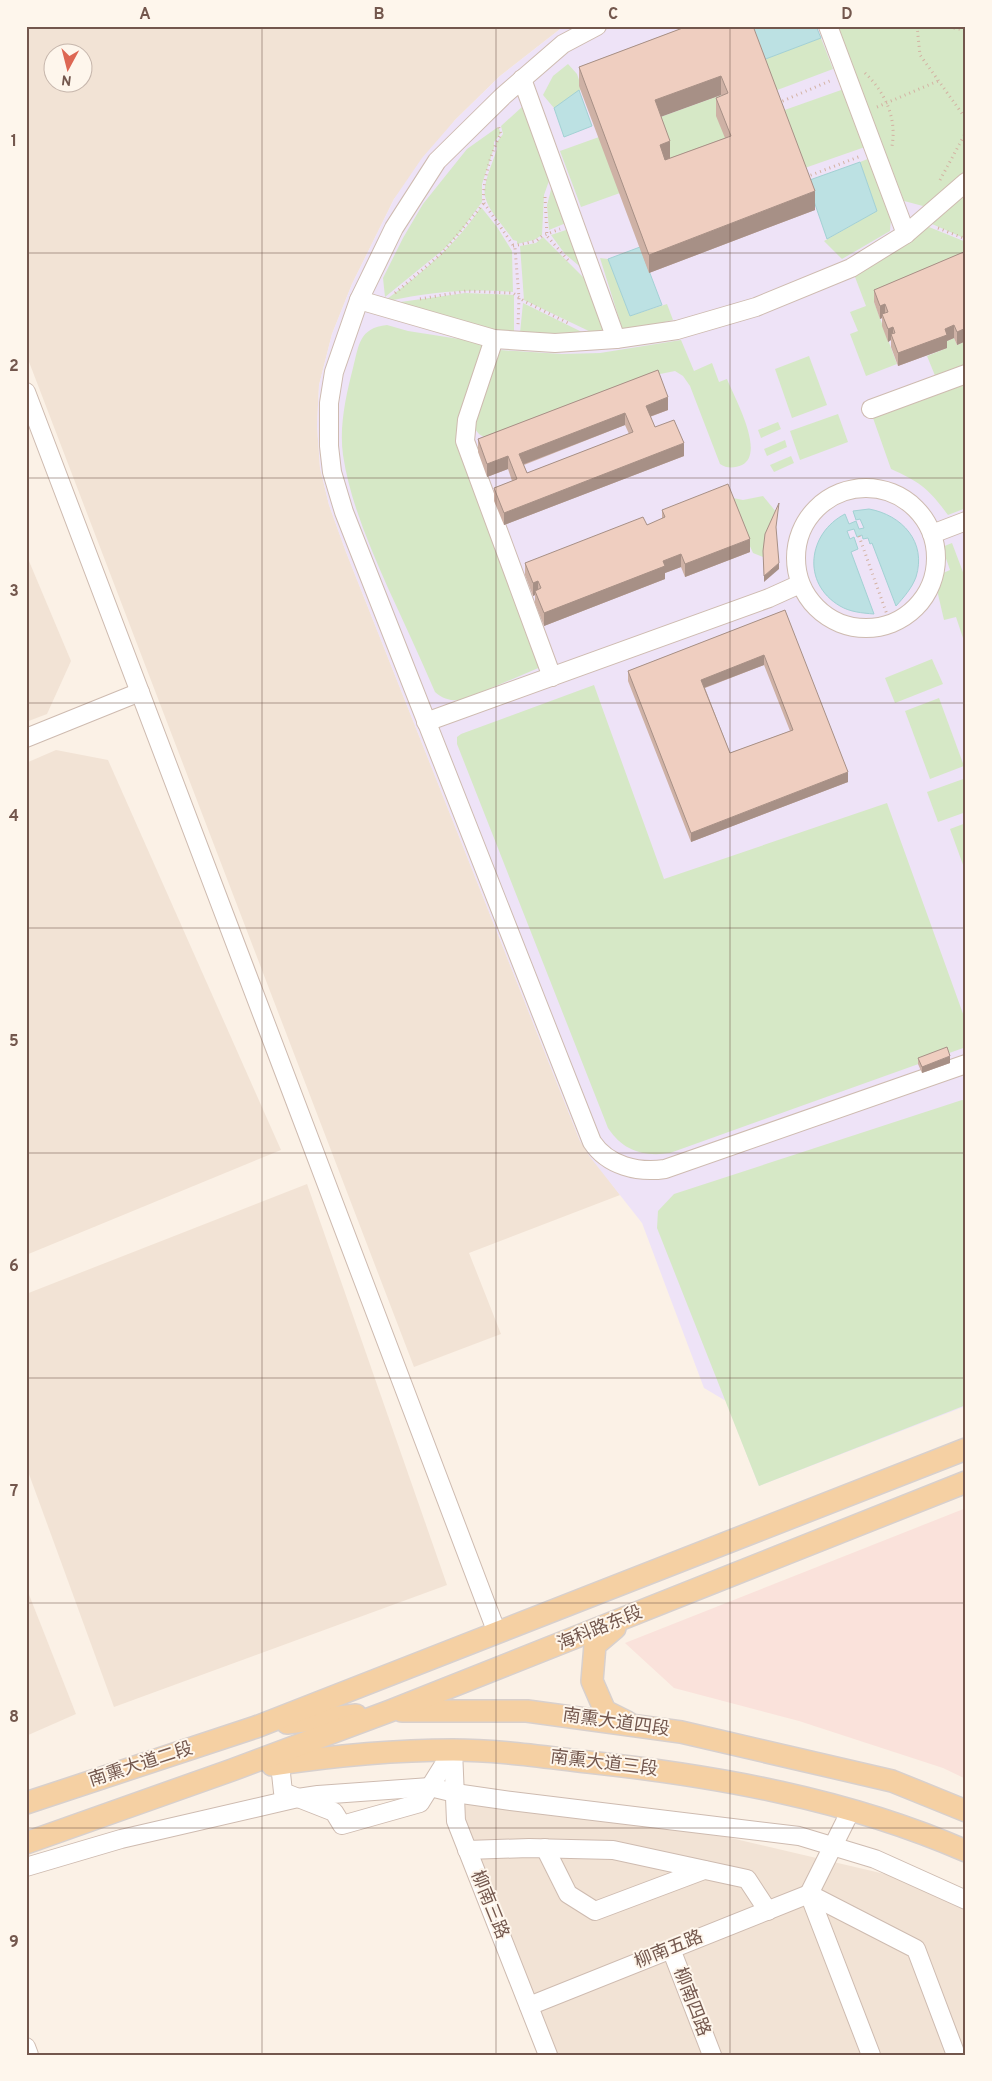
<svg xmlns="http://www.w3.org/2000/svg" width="992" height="2081" viewBox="0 0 992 2081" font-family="Overpass,'Noto Sans SC',sans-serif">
<rect width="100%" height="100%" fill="#fbf1e6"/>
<g fill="#f2e3d5" fill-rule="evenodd">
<path d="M26 26H564L500 76 455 120 394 199 352 284 332 334 319 385 317 425 320 468 329 505 346 552 580 1141 620 1195 469 1253 501 1334 414 1367 26 354ZM52 52H82V82H52Z"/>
<path d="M26 554 71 661 47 714 26 722Z"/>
<path d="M56 750 108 760 281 1150 26 1255V763Z"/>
<path d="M307 1184 447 1585 114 1707 26 1466V1294Z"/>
<path d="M26 1587 76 1714 26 1736Z"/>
<path d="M449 1802 663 1822 966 1893V2055H542Z"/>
</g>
<path fill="#fae2db" d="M966 1508V1779L943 1768 799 1721 674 1688 625 1643Z"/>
<path fill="#eee3f7" d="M564 26H966V1406L759 1486 726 1401 704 1388 642 1223 590 1157 580 1141 346 552 329 505 320 468 317 425 319 385 332 334 352 284 394 199 422 158 455 120 500 76Z"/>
<g fill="#d6e8c6">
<path d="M837 26H966V170L928 205 923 206 904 201Z"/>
<path d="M821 38 833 69 772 92 760 61Z"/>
<path d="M568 64 577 74 582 89 554 108 543 95 553 76Z"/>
<path d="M844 89 865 147 799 170 779 112Z"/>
<path d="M721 95 728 112 731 154 665 178 655 119Z"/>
<path d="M523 106 550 178 544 195 542 235 534 240 517 244V241L513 240C504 225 481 205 485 187 487 174 493 162 497 149L496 143 503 134 501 126Z"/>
<path d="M498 127 501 133 494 142V148L482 184V202L460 232 444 249 385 297 383 278 403 238 423 204 467 149Z"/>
<path d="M599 137 620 193 581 207 560 151Z"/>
<path d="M870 158 891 218 890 231 842 259 824 241 877 211 860 162Z"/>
<path d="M553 182 566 223 549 230 547 205Z"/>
<path d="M966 193V239L932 224Z"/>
<path d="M481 207 497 227 512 251 513 292C471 288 430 292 388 301L387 299C423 272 456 245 481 207Z"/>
<path d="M929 227 966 242V264L874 302 897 364 866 376 850 334 858 331 850 312 866 306 852 269Z"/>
<path d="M569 229 584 270 565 254 551 235Z"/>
<path d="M543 237 586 280 606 332 593 333 524 300 520 246 536 243Z"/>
<path d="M600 258 608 259 630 316 667 304 673 320 628 331 622 328Z"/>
<path d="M465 293 514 295V332L476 328 386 304Z"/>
<path d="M523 303 588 335 520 333Z"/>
<path d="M387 325 408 331 472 341 481 345 483 347 458 437 543 666 463 700C452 701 444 700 435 692 420 657 404 623 388 588 369 545 350 501 343 455 339 427 346 395 353 368 359 345 359 328 387 325Z"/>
<path d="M954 338 957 345 966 341V366L936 378 927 356 947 348 945 342Z"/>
<path d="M681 340 694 371 712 363 719 382 727 379C734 397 766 453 742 465 735 468 727 469 720 464L690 386 683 376 675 371 660 374 489 438C481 437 476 433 474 425L496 353 500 350 562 354 600 353Z"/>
<path d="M809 356 827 405 792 418 775 369Z"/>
<path d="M966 383V508L948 515C929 489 920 482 891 469L873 418Z"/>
<path d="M838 414 848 442 800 460 790 431Z"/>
<path d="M778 422 781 429 761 438 758 430Z"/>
<path d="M785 440 787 447 767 456 764 449Z"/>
<path d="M791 456 794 463 774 472 770 465Z"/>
<path d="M763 496 777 513 763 557 753 553 728 497 743 500Z"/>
<path d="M952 543 966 580 965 644 956 617 944 620 934 577 950 570 942 547Z"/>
<path d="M932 659 943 684 895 703 885 678Z"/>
<path d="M594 685 664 879 887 803 966 1022V1047L670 1153C644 1157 623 1151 608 1128L457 744V737L461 734Z"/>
<path d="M939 698 964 766 930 779 905 711Z"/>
<path d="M966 778V812L938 822 927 792Z"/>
<path d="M966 823V873L950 829Z"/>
<path d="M962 1100 966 1101V1405L759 1486 657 1228 658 1211 674 1194Z"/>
</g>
<g fill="#bce1e3" stroke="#a3d1d4">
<path d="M751 26H816L821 38 763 60Z"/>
<path d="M579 90 592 126 564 137 554 108Z"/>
<path d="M860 162 877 211 827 239 807 181Z"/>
<path d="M640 247 662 305 630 316 608 259Z"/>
<path d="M869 509C902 515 927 542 916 577 912 588 904 597 896 606L872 543 870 544 868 538 863 539 862 535 857 537 854 529 847 531 850 539 854 537 858 549 851 552 874 614C862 613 850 612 840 606 801 583 808 533 845 514L849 524 856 521 859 529 864 528 860 519 856 520 853 511Z"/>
</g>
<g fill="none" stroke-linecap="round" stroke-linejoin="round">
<g stroke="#cebbb0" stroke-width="20">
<g id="minor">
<path d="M597 26 563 44 503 96 437 161 394 228 359 300 334 372 329 403V446L332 472 344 512 592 1142C608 1166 638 1173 665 1169L966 1064"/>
<path d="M828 26 906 234"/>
<path d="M522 79 616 339"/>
<path d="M359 300 494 339 555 343 616 339 677 330 756 307 851 268 906 234 966 182"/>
<path d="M494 339 467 420 465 441 552 677"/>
<path d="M26 392 497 1633"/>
<path d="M871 409 966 374"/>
<circle cx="866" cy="558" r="70"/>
<path d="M932 534 966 521"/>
<path d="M426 722 769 598 800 584"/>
<path d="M26 738 140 692"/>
<path d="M453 1750 456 1821 548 2055"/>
<path d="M280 1764 283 1792 334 1812 342 1825 420 1803 453 1750"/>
<path d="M851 1810 809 1894 871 2055"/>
<path d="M545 1848 568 1894 595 1911 704 1870"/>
<path d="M467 1850 529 1848 613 1850 747 1879 768 1911"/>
<path d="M26 1867 121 1839 298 1798 318 1795 430 1787 455 1793 511 1801 799 1836 875 1859 966 1900"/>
<path d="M671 1949 712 2055"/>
<path d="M529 2006 809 1894 916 1949 956 2055"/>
<path d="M26 2047 29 2055"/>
</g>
</g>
<g stroke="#d8d0cd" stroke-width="24">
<g id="major">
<path d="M615 1628 595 1645 592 1681 605 1711 627 1722"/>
<path d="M402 1711H527L681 1732 892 1781 966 1811"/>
<path d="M287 1723 356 1715"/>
<path d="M272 1765C332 1756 393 1750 453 1750 498 1750 544 1757 588 1762 716 1776 847 1799 966 1851"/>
<path d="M26 1803 256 1727 966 1449"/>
<path d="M26 1843 232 1770 390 1711 966 1482"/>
</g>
</g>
<g stroke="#d3b2a3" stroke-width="3" stroke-dasharray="1 4" stroke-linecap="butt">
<path d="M917 26 920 55 966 119"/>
<path d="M939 26 966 30"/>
<path d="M865 73C885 92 897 118 892 146"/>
<path d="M778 103 832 80"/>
<path d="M877 107 938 81"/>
<path d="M806 177 861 156"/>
<path d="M940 180 966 132"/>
<path d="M545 197 547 236 568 260"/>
<path d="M484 203 515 248 519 298 518 325"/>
<path d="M938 228 966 239"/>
<path d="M513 246 536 241 542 236 560 229"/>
<path d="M395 293 443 252 484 203C481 186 492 148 501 134L498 125"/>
<path d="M420 299 466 291 513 293 524 301 570 324"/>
<path d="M859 536 890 623"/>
</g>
<use href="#minor" stroke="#fff" stroke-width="18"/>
<use href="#major" stroke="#f5d0a3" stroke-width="21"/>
</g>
<g fill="#ceb1a5" fill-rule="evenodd">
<path d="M688 26 815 210 649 273 579 86V67ZM721 95 722 96 716 98V116L725 138 670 158 661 116Z"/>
<path d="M966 251V341L957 345 954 338 947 341V348L898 366 891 347V340L888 342 882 326V318L880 319 874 302V290Z"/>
<path d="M658 370 668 410 650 417 655 427 684 456 504 525 494 501V488L512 481 508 469 487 477 478 452V439ZM625 425 629 434 527 473 524 465Z"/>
<path d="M662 510 750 552 685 577 681 567 665 573V579L544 626 535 603V595L533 596 525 575V563L647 525 662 519Z"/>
<path d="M785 610 848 782 691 842 628 681V671ZM764 665 790 731 730 753 705 688Z"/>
<path d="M918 1058 950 1063 922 1073 918 1064Z"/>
</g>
<g fill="#a79086">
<path d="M721 76V95L655 119V100Z"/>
<path d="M670 141V160L660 163V145Z"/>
<path d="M815 191V210L649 273V255Z"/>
<path d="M885 304V317L882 314V318L880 319V306Z"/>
<path d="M954 325V338L947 341V348L898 366V353L945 329Z"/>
<path d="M893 327V339L891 334V340L888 342V329Z"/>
<path d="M966 328V341L957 345V332Z"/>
<path d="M668 397V410L646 418V406Z"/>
<path d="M625 413V425L519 466V454Z"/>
<path d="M684 443V456L504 525V513Z"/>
<path d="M508 456V469L487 477V464Z"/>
<path d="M750 539V552L685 577V564Z"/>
<path d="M681 554V567L665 573V579L544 626V613L663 561Z"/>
<path d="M779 563V569L764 582V576Z"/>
<path d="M538 581V593L535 591V595L533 596V583Z"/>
<path d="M764 655V665L701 689V680Z"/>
<path d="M848 772V782L691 842V833Z"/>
<path d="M950 1056V1063L922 1073V1067Z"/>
</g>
<g fill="#efcec0" stroke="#a79086" fill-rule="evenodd">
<path d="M688 26H753L815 191 649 255 579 67ZM721 76 728 93 716 98 731 136 665 160 660 145 670 141 655 100Z"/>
<path d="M966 251V328L957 332 954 325 945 329 947 335 898 353 891 334 895 333 893 327 888 329 882 314 888 312 885 304 880 306 874 290Z"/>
<path d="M658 370 668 397 646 406 655 427 674 420 684 443 504 513 494 488 517 479 508 456 487 464 478 439ZM625 413 633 432 527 473 519 454Z"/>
<path d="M728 484 750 539 685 564 681 554 663 561 665 566 544 613 535 591 541 588 538 581 533 583 525 563 643 517 647 525 665 517 662 510Z"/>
<path d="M779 503 776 527 779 563 764 576 763 551 765 534Z"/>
<path d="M785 610 848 772 691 833 628 671ZM764 655 793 730 730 753 701 680Z"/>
<path d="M947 1047 950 1056 922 1067 918 1058Z"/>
</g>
<path fill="none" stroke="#73574d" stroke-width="1" stroke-opacity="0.55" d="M262 26V2055M496 26V2055M730 26V2055M26 253H966M26 478H966M26 703H966M26 928H966M26 1153H966M26 1378H966M26 1603H966M26 1828H966"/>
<g text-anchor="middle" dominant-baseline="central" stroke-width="4" stroke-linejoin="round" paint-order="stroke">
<g font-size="18" fill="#73574d" stroke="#fef6ec">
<text transform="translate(600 1629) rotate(-22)">海科路东段</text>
<text transform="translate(616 1723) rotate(8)">南熏大道四段</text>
<text transform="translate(604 1764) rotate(7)">南熏大道三段</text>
<text transform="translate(141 1765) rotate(-18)">南熏大道二段</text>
<text transform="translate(489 1905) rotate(68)">柳南三路</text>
<text transform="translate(669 1950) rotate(-22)">柳南五路</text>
<text transform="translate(691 2002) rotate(69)">柳南四路</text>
</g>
</g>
<rect width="992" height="2081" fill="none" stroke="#fef6ec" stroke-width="55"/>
<g transform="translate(68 68) rotate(187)"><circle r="24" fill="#fef6ec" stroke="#c6b6ac"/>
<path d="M0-4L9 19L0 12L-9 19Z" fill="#dd6753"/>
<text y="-8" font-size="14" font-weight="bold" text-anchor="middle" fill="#73574d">N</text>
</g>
<rect x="28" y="28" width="936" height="2026" fill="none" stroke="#73574d" stroke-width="2"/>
<g font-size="16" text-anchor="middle" font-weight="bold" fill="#73574d">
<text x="145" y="19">A</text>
<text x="379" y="19">B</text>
<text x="613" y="19">C</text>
<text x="847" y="19">D</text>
<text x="14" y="146">1</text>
<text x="14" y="371">2</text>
<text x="14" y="596">3</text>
<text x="14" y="821">4</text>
<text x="14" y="1046">5</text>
<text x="14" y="1271">6</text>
<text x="14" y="1496">7</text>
<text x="14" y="1722">8</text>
<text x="14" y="1947">9</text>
</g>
</svg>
